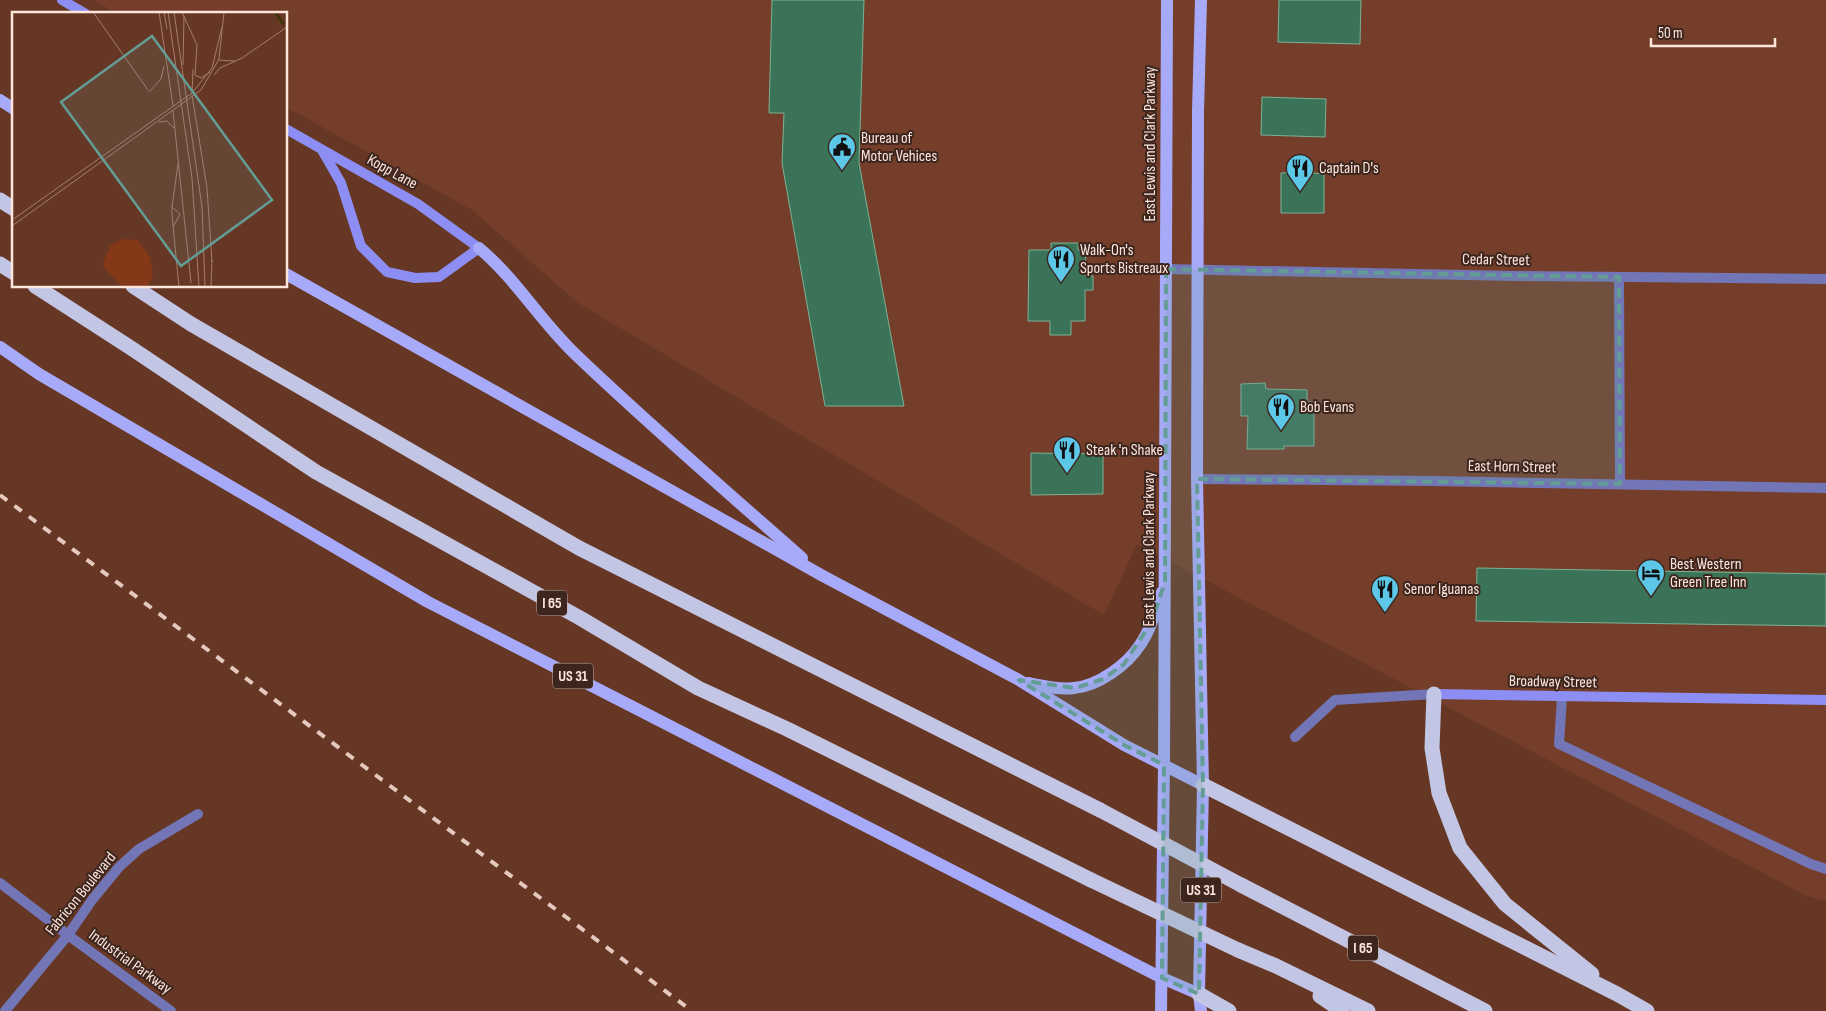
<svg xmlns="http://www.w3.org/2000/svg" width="1826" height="1011" viewBox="0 0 1826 1011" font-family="'Sofia Sans Condensed',sans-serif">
<rect width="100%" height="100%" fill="#673725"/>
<path fill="#753e2a" d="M93 0H1826V901L1807 896 1137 544 1104 615 578 303 472 210 286 107V14H118Z"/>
<g fill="#3b7358" stroke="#7ab396">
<path d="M772 0H864L859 163 904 406H825L782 163 784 113H769Z"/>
<path d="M1279 0H1361L1360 44 1278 42Z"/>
<path d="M1262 97 1326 99 1325 137 1261 135Z"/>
<path d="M1302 172 1324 174V213H1281V173Z"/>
<path d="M1051 243H1078V250H1086L1085 276H1093V290H1085V321H1071V335H1050V321H1028L1029 250H1051Z"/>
<path d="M1265 383 1266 389 1307 390V402H1314V446H1284V449H1247L1248 416H1241V384Z"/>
<path d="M1031 453 1103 454V494L1031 495Z"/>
<path d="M1477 568 1826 574V626L1476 621Z"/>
</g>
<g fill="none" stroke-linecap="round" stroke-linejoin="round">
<g stroke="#7376b6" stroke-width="10">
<path d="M1166 269 1515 276 1826 279"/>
<path d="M1619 277 1620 484"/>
<path d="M1197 479 1432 481 1826 488"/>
<path d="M1562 697 1559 744 1811 864 1826 869"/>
<path d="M1295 737 1335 700 1434 694"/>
<path d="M0 883 68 935 171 1011"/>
<path d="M5 1011 68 935 92 900 119 867 139 849 198 814"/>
</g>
<g stroke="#8d8ef4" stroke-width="10">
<path d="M62 0 86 14"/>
<path d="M286 129 418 204 479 248 439 277 415 278 387 272 361 246 341 183 322 150"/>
<path d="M1434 694 1826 700"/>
</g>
<g stroke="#a7aaf8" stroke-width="12">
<path d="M1201 0 1198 112 1197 479 1203 785 1199 994 1201 1011"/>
<path d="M0 100 14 109"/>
<path d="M479 248C515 278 539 319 573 352 647 423 725 490 802 558"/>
<path d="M286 274 823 576 1019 680 1124 745 1203 785"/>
<path d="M0 347 39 374 428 602 1123 958 1162 978 1199 994"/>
<path d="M1028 683C1043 686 1059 690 1074 688 1098 686 1127 665 1140 645 1151 629 1156 610 1162 592"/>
<path d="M1161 1011 1164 765 1167 0"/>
</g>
<g stroke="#c2c5e4" stroke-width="15">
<path d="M0 200 14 209"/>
<path d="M0 264 14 273"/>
<path d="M35 286 131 348 316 472 580 618 698 688 787 729 1091 880"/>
<path d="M133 286 191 324 579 548 1100 810"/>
<path d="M1434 694 1432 748 1439 793 1460 848 1505 904 1592 974"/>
<path d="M1203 785 1617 994 1647 1011"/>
<path d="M1241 885 1485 1011"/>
<path d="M1238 950 1276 966 1368 1011"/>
<path d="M1199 994 1229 1011"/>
<path d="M1320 996 1342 1011"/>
</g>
<path stroke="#e5c9be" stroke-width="4" stroke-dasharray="9 9" stroke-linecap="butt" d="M0 495 692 1011"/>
<g stroke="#c2c5e4" stroke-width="15">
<path d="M1100 810 1241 885"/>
<path d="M1091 880 1238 950"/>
</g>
</g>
<path fill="#639d95" fill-opacity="0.2" stroke="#639d95" stroke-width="4" stroke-dasharray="10 6" stroke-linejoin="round" d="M1166 269 1619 277 1620 484 1197 479 1203 785 1199 994 1162 978 1164 765 1124 745 1019 680 1075 688 1103 679 1124 664 1151 623 1165 582Z"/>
<defs>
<g id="civic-pin" transform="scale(1.4375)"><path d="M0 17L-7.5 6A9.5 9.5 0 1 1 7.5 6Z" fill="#5dc7e8" stroke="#3c261d"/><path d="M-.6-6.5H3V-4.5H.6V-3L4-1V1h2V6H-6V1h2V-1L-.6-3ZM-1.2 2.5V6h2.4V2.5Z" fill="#111"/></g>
<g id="restaurant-pin" transform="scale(1.4375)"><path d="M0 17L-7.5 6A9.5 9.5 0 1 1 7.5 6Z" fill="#5dc7e8" stroke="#3c261d"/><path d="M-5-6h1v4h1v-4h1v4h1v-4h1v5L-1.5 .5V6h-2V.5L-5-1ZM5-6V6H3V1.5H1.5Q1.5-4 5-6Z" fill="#111"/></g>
<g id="hotel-pin" transform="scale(1.4375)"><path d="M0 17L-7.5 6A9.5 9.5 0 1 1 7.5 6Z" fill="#5dc7e8" stroke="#3c261d"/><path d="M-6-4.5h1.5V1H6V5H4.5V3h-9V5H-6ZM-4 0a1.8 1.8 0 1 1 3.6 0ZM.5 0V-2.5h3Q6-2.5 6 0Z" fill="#111"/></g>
</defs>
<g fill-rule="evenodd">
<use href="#civic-pin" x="842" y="147"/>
<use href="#restaurant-pin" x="1300" y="168"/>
<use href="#restaurant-pin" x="1061" y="259"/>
<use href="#restaurant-pin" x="1281" y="407"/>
<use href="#restaurant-pin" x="1067" y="450"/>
<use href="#hotel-pin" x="1651" y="573"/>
<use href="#restaurant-pin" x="1385" y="589"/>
</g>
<g text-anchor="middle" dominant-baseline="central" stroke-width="4" stroke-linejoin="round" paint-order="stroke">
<g fill="#3c261d" stroke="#c4aca3" stroke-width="1">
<rect x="537" y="590.5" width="30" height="25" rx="4"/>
<rect x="553" y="663.5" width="40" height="25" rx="4"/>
<rect x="1181" y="877.5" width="40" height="25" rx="4"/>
<rect x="1348" y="935.5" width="30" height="25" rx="4"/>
</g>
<g font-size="15" font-weight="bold" fill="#fee6dd">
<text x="552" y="603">I 65</text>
<text x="573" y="676">US 31</text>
<text x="1201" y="890">US 31</text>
<text x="1363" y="948">I 65</text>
</g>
<g font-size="16" fill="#fee6dd" stroke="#3c261d" text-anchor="start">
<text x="861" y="138">Bureau of<tspan x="861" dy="18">Motor Vehices</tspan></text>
<text x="1319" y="168">Captain D's</text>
<text x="1080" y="250">Walk-On's<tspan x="1080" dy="18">Sports Bistreaux</tspan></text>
<text x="1300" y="407">Bob Evans</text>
<text x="1086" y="450">Steak 'n Shake</text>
<text x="1670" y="564">Best Western<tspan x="1670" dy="18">Green Tree Inn</tspan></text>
<text x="1404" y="589">Senor Iguanas</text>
</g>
<g font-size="16" fill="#fee6dd" stroke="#3c261d">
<text transform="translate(1150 144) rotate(-90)">East Lewis and Clark Parkway</text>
<text transform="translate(392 172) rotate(29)">Kopp Lane</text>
<text transform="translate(1496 260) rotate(1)">Cedar Street</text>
<text transform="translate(1512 467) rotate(1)">East Horn Street</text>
<text transform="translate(1149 549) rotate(-90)">East Lewis and Clark Parkway</text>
<text transform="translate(1553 682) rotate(1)">Broadway Street</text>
<text transform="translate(81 894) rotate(-51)">Fabricon Boulevard</text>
<text transform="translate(130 962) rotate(36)">Industrial Parkway</text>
</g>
</g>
<g transform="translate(12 12)">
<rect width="275" height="275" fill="#673725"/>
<path d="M111 227 126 228 138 245 141 263 135 275H111L93 256 91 251 98 234Z" fill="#853817"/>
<path fill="none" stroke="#3d3608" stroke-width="2.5" d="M263 0 272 13"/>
<path fill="none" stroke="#a37d6f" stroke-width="1" d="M81 0 136 78M147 0 161 94M152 0 155 17M156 0 180 166 187 275M162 0 190 195 193 275M170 0 185 33 183 63 189 66 198 60M206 48 223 49M171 53 172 4M202 63 208 56 230 46 275 15M137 80 149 67 152 54M180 81 181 57M180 83 195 176 200 250M161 99 179 271M147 110 155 109 162 116M160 195 166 152M0 208 180 81 200 56 210 15M0 214 189 78 207 47 212 0M161 215 168 202 160 195V203L167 275M199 275 200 248"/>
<path fill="#639d95" fill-opacity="0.15" stroke="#639d95" stroke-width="2.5" d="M140 24 260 188 169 254 49 90Z"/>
<rect width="275" height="275" fill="none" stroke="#fee6dd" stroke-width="2.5"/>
</g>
<path d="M1651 38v8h124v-8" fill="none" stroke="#fee6dd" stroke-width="2.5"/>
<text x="1658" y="38" font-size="15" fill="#fee6dd" stroke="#3c261d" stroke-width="4" paint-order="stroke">50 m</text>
</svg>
